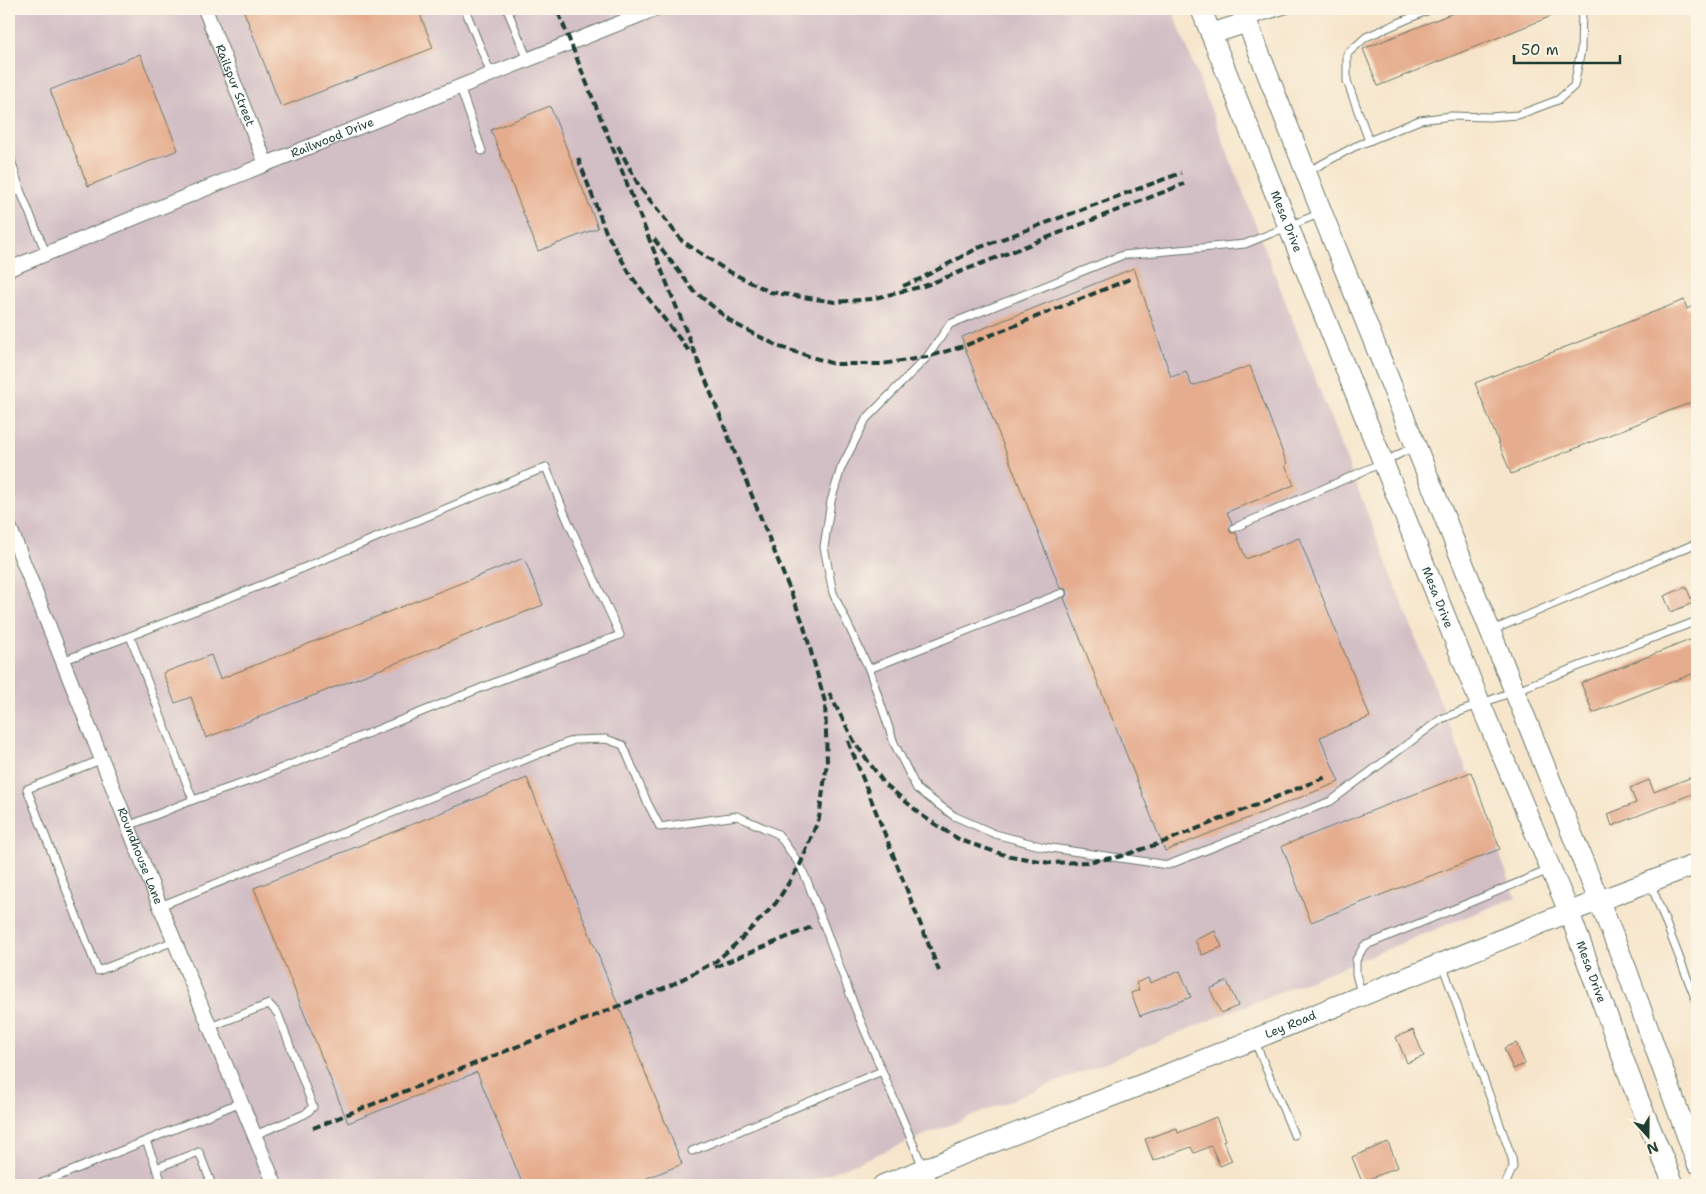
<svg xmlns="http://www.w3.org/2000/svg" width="1706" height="1194" viewBox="0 0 1706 1194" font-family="'Shantell Sans',sans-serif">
<rect width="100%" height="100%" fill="#fcf5e5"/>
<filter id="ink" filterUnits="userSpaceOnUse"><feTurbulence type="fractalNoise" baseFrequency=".02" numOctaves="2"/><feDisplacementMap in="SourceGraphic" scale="10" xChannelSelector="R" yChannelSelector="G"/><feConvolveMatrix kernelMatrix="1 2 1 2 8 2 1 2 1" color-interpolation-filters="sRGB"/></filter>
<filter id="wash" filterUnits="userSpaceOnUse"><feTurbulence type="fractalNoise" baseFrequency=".0096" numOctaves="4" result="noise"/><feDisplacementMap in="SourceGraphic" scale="20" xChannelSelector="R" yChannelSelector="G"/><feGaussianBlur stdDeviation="1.12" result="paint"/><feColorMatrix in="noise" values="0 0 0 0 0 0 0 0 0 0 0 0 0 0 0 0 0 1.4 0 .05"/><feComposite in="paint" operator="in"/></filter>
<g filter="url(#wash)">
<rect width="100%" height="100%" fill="#f6e5cb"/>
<path fill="#d2bec5" d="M9 9H1172L1516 897 801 1185H9Z"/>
<g id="blocks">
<g fill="#e5ac8d">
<path d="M243 9H418L433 48 281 107Z"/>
<path d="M1463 9H1569L1378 86 1363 49Z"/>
<path d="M140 54 178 150 88 186 50 90Z"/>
<path d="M550 106 598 228 538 251 491 130Z"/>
<path d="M1134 268 1171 377 1186 372 1192 386 1250 366 1287 464 1285 465 1294 485 1227 512 1232 523 1229 530 1231 533H1236L1246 559 1299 538 1370 717 1320 737 1339 782 1165 851 1064 598 1066 596 1067 592 1065 589 1060 588 964 346 962 337Z"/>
<path d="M1684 300 1687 309 1697 304V400L1511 474 1475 383Z"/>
<path d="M524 558 543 605 206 738 191 697 175 703 163 673 211 655 220 679Z"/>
<path d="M1686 587 1693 603 1671 612 1664 596Z"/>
<path d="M1690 640 1694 649 1697 648V672L1593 713 1581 683Z"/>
<path d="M1471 772 1500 849 1311 922 1282 846Z"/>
<path d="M1697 775V792L1612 826 1608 814 1636 803 1630 788 1649 780 1654 792Z"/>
<path d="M527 778 682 1164 630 1185H523L477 1072 348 1123 254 888Z"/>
<path d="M1215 931 1222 947 1202 955 1195 940Z"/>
<path d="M1180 971 1191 997 1140 1016 1131 993 1139 990 1136 983 1148 978 1150 983Z"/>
<path d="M1227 981 1238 1006 1221 1013 1210 989Z"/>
<path d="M1413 1030 1424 1056 1407 1063 1396 1037Z"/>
<path d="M1516 1043 1525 1064 1513 1069 1504 1048Z"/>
<path d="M1216 1117 1225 1140 1223 1141 1232 1161 1220 1166 1211 1146 1194 1153 1191 1147 1153 1161 1145 1139 1177 1128 1178 1133Z"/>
<path d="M1388 1142 1398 1167 1362 1182 1352 1157Z"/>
</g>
</g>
</g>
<g filter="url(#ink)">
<use href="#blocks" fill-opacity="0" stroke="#6a7869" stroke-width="1"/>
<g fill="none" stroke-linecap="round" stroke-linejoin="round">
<g stroke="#6a7869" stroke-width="9">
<g id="lane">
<path d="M465 9 491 74"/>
<path d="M507 9 528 60"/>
<path d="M1250 21 1289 9"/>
<path d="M460 87 482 151"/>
<path d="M1369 141 1347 81V54L1366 37 1431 9"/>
<path d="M9 153 20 190 9 195"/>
<path d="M1309 171 1354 147 1420 120 1451 116 1489 117 1518 115 1558 100 1574 86 1581 50 1582 9"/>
<path d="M20 190 46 253"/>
<path d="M1321 213 1245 244 1123 255 950 324 927 357 866 419 841 468 831 501 824 547 833 593 869 669 894 743 917 789 954 816 995 834 1044 847 1168 865 1331 801 1441 719 1697 621"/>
<path d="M1234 528 1384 462 1413 447"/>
<path d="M1493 630 1697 543"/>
<path d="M130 636 267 583 546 467 566 517 620 635 501 680 252 780 193 800"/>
<path d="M62 661 130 636 193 800 128 826"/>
<path d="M869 669 1062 593"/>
<path d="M103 759 27 789 98 971 174 941"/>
<path d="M1650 882 1697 1003"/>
<path d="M160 906 574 740 606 739 623 745 647 802 660 827 737 816 778 834 800 865 808 883 856 1010 923 1167"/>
<path d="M1442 964 1512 1158 1513 1167 1505 1185"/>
<path d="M1361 993 1356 974V960L1364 946 1549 870"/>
<path d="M210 1027 269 1004 278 1014 313 1107 305 1114 255 1135"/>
<path d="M1255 1042 1294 1135"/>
<path d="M146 1141 163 1185"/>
<path d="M692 1151 882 1071"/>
<path d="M156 1168 199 1152 212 1185"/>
<path d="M37 1185 241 1102"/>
</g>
</g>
<g stroke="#6a7869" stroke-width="16">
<g id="street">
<path id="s1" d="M205 9 266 164"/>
<path id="s2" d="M9 269 266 164 655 9"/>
<path id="s3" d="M9 526 160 906 275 1185"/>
<path d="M924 1169 931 1185"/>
</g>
</g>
<g stroke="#6a7869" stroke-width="22">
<g id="secondary">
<path id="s4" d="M1201 9 1480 703 1569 912 1635 1091 1674 1185"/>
<path d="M1242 9 1322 213 1626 968 1697 1163"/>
<path d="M1211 34 1248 22"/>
<path id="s5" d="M883 1185 1151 1081 1569 912 1697 864"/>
</g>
</g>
<use href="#lane" stroke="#fff" stroke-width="7"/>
<use href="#street" stroke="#fff" stroke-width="14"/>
<use href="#secondary" stroke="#fff" stroke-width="20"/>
<g stroke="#1f3d34" stroke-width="4" stroke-dasharray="8 4" stroke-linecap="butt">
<path d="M618 146 639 186 682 241 726 270 770 292 835 302 871 299 924 286 1184 184"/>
<path d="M578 158 606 232 631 276 689 351"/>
<path d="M654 239 694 291 733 323 780 347 834 364H882L927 357 964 346 1130 279"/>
<path d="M903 286 920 279 978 248 1181 173"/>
<path d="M829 693 855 743 884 783 924 817 960 840 1005 855 1050 863 1086 862 1118 857 1161 843 1326 777"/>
<path d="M848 741 939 971"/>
<path d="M715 967 814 926"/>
<path d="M313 1128 669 986 715 962 738 942 776 903 800 865 819 818 827 763 825 702 803 623 557 9"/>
</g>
</g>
</g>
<g text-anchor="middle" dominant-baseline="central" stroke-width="5" stroke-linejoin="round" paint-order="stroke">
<g font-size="12" fill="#1f3d34" stroke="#fcf5e5">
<text stroke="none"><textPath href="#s1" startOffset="82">Railspur Street</textPath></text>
<text stroke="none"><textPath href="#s2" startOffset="349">Railwood Drive</textPath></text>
<text stroke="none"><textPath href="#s4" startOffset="229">Mesa Drive</textPath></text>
<text stroke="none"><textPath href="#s4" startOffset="634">Mesa Drive</textPath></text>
<text stroke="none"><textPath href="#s3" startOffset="355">Roundhouse Lane</textPath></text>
<text stroke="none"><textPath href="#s4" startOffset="1039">Mesa Drive</textPath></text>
<text stroke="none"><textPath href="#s5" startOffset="438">Ley Road</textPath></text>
</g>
</g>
<rect width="1706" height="1194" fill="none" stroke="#fcf5e5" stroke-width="30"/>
<g transform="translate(1648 1136) rotate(159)" stroke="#fcf5e5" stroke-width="4" paint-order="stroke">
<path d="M0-4L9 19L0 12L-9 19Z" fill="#1f3d34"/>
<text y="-8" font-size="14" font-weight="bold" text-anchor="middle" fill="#1f3d34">N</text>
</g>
<path d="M1514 55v8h106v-8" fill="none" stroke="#1f3d34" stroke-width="2.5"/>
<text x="1521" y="55" font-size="15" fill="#1f3d34" stroke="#fcf5e5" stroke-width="4" paint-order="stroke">50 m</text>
</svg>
